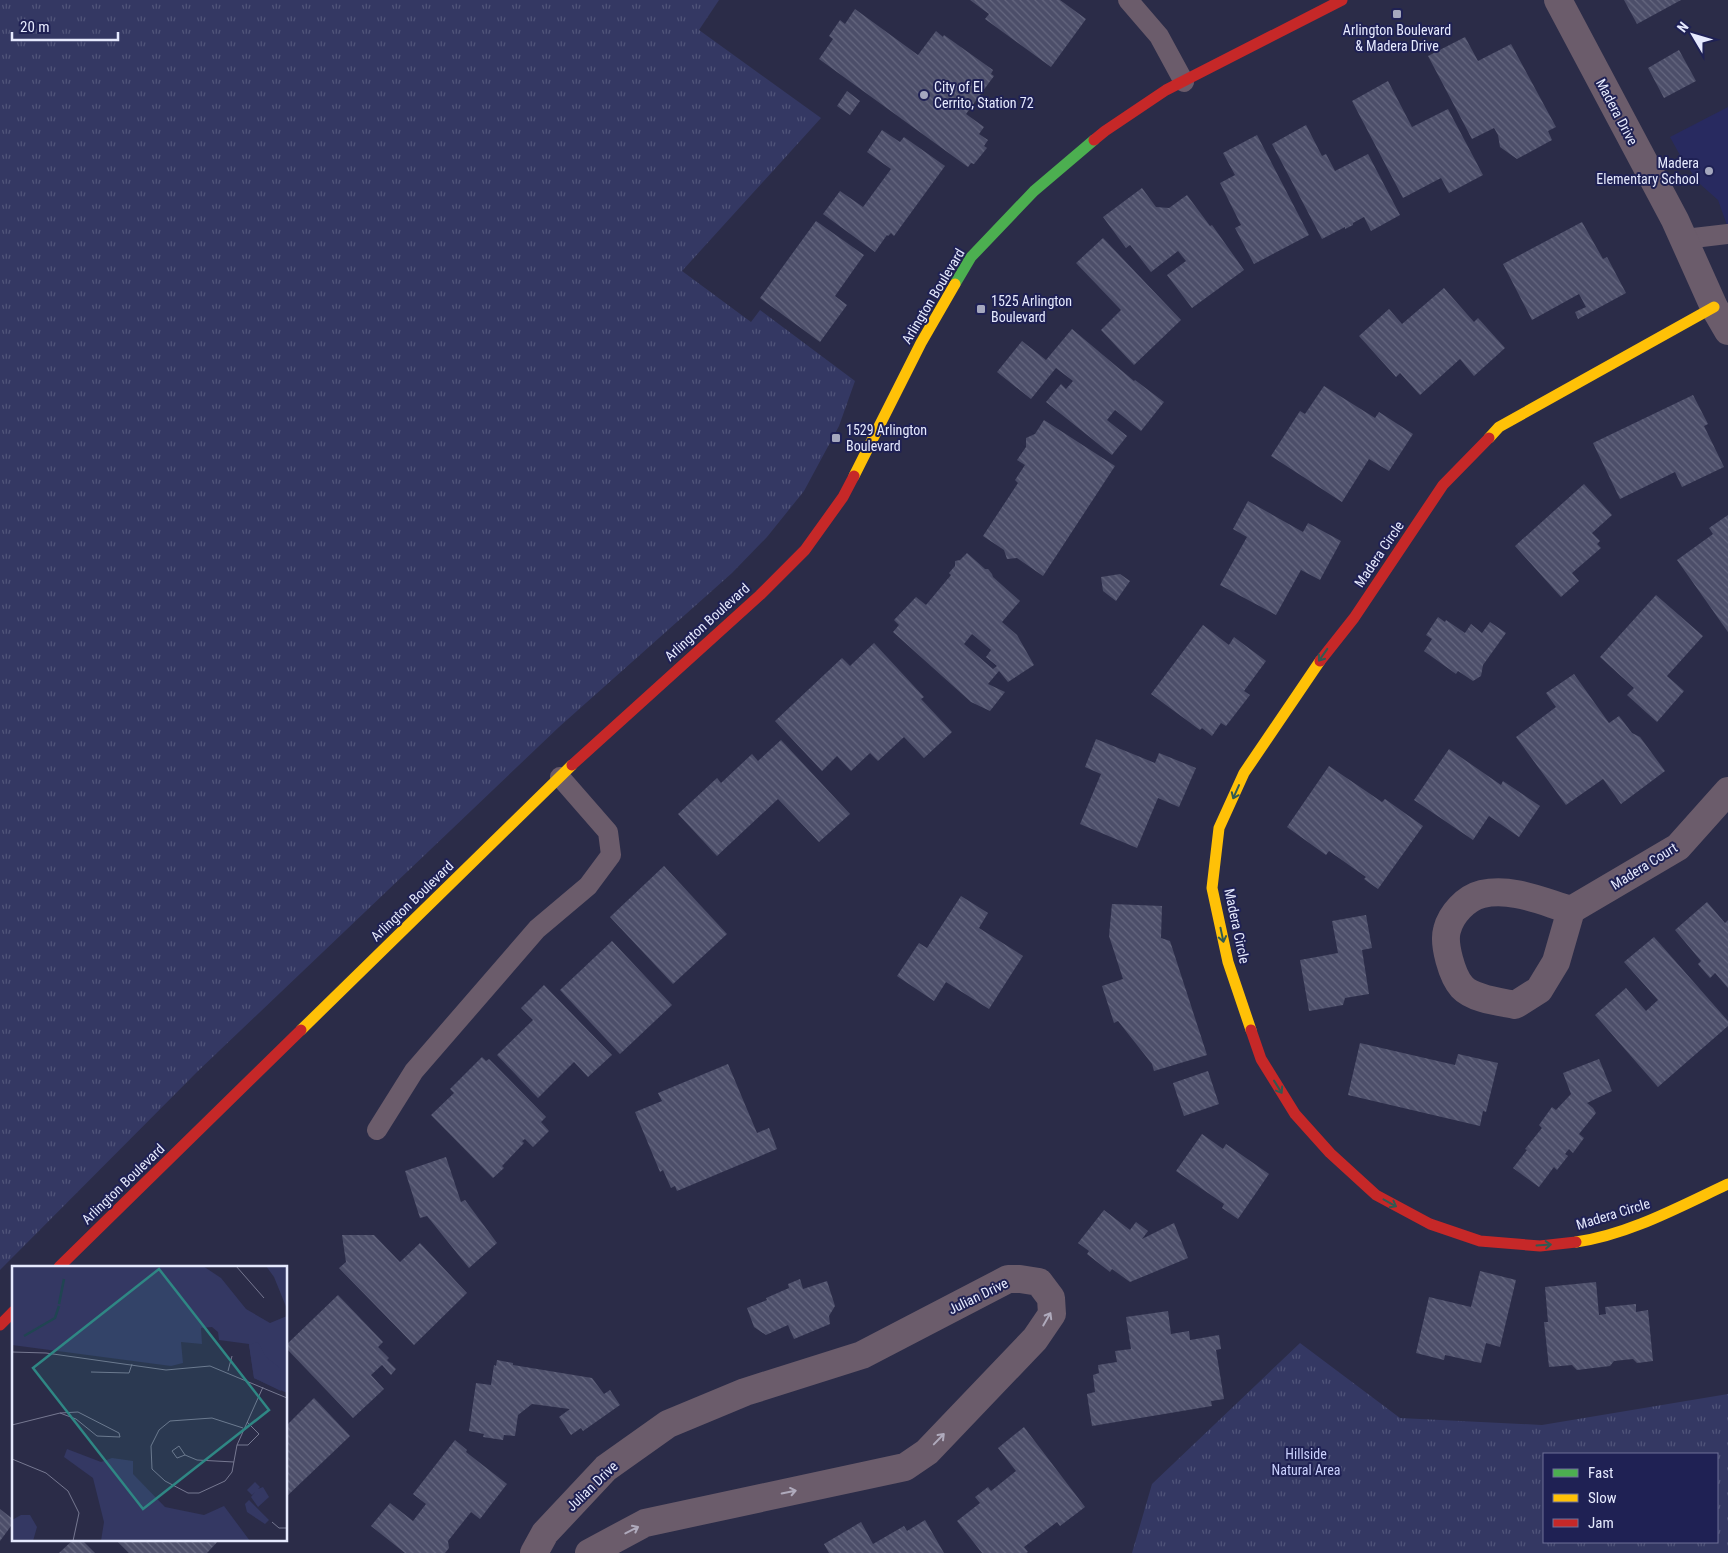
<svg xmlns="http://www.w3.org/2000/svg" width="1728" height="1553" viewBox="0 0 1728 1553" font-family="'Roboto Condensed',sans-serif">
<defs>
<pattern id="grass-tufts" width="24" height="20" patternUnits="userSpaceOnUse" patternTransform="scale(1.25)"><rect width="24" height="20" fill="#343863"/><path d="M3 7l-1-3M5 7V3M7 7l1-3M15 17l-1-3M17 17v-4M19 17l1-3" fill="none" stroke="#51557a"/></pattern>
<pattern id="building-back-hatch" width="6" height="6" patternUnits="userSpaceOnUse" patternTransform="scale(1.25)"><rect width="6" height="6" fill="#4c4e69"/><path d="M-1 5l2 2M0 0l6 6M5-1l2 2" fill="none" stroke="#666880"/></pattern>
</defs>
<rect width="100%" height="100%" fill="#2b2c48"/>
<path fill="#282a60" d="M1728 107V228L1718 200 1700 184 1682 159 1670 137Z"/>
<g fill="url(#grass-tufts)" fill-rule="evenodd">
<path d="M0 0H719L699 30 821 118 682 271 751 322 760 310 855 381 839 426 804 491 767 537 732 573 559 727 198 1071 0 1270Z"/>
<path d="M1300 1343 1400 1418 1542 1425 1728 1394V1553H1132L1152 1484ZM1717 1454V1542H1544V1454Z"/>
</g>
<g fill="url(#building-back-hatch)" fill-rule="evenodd">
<path d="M970 0H1060L1086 19 1051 67 985 19 989 14Z"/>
<path d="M1624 0H1681L1637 24Z"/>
<path d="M855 9 918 55 936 31 943 37 944 35 993 70 991 74 994 76 966 114 984 127 979 134 988 140 984 146 987 148 974 164 971 163 968 167 819 59 833 39 829 36 840 20 845 24Z"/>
<path d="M1465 37 1478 61 1511 44 1556 127 1548 131 1552 140 1517 159 1500 147 1498 135 1494 128 1472 139 1428 56Z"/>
<path d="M1679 50 1696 81 1664 98 1648 68Z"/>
<path d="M1388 81 1412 127 1448 109 1483 175 1449 193 1441 178 1403 198 1352 101Z"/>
<path d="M847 91 860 101 850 115 837 106Z"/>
<path d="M1306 125 1322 156 1326 154 1335 171 1368 154 1400 215 1371 231 1364 217 1353 223V225L1345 229V227L1322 239 1272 144Z"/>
<path d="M882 130 900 142 904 137 945 166 894 236 891 233 888 236 887 235 875 252 823 214 840 191 863 207 891 169 867 152Z"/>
<path d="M1257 135 1309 235 1254 264 1235 228 1241 225 1220 183 1235 175 1223 153Z"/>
<path d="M1142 188 1156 207 1169 208 1187 195 1210 226 1212 225 1244 270 1192 308 1167 275 1186 261 1178 251 1151 272 1130 245 1126 248 1103 217Z"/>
<path d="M816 221 864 255 835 296 847 305 820 342 760 298Z"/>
<path d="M1582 222 1603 259 1607 257 1626 293 1578 319 1575 312 1586 307 1579 294 1532 320 1503 264Z"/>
<path d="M1103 238 1181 320 1134 365 1101 330 1121 310 1076 263Z"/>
<path d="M1444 288 1474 322 1478 318 1505 348 1474 376 1460 359 1420 395 1400 373 1396 377 1359 336 1389 309 1402 324Z"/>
<path d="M1072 329 1134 381 1135 380 1164 402 1141 431 1115 410 1107 420 1127 436 1112 455 1046 402 1061 384 1066 389 1073 381 1056 368 1031 399 997 372 1022 341 1046 360Z"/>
<path d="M1324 386 1375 418 1379 412 1413 434 1389 471 1369 459 1342 502 1271 456 1300 411 1305 414Z"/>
<path d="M1693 395 1708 424 1704 426 1724 467 1682 487 1675 472 1620 499 1593 443Z"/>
<path d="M1044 420 1115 466 1043 576 1017 558 1007 559 1004 550 983 536 1018 483 1015 480 1025 465 1017 460 1026 447V438L1035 434Z"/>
<path d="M1584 484 1612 515 1592 533 1600 541 1597 544 1601 548 1572 573 1579 581 1561 597 1515 546Z"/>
<path d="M1248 501 1303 532 1308 523 1341 541 1320 580 1301 570 1276 615 1220 585 1247 537 1233 529Z"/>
<path d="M1728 515V632L1677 560 1713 534 1709 528Z"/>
<path d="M967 553 985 569H988L992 574 993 577 1020 601 1002 622 1017 635 1034 665 1008 682 999 671 988 684 1005 692 990 711 971 702 893 632 899 625 894 620 916 597 926 605 951 575 949 573 955 566V561L960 560ZM972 634 991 650 986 657 997 666 993 669 964 644Z"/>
<path d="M1120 574 1130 581 1116 601 1103 591 1101 577Z"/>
<path d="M1656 595 1703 636 1667 676 1684 691 1657 722 1627 695 1634 688 1600 657Z"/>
<path d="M1438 617 1445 622 1446 620 1465 633 1471 624 1482 633 1490 622 1506 633 1483 665 1481 676 1473 681 1458 671 1456 674 1424 651 1432 639 1426 635Z"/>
<path d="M1203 625 1229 645 1234 637 1266 661 1244 691 1250 695 1226 726 1221 723 1212 736 1202 728 1200 730 1151 694Z"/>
<path d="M874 643 924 697 921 699 952 732 924 758 904 737 878 761 870 753 851 771 837 756 822 771 775 721 842 658 850 666Z"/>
<path d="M1574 674 1609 723 1619 716 1632 733 1640 737 1665 771 1621 804 1603 779 1566 805 1516 737 1556 707 1546 693Z"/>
<path d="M1096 739 1155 763 1159 753 1196 768 1179 807 1158 798 1137 848 1080 824 1101 774 1085 767Z"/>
<path d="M781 740 850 814 819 842 778 799 717 856 678 814 717 778 721 783 752 754 758 761Z"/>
<path d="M1449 749 1501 785 1503 781 1540 806 1519 837 1489 816 1473 840 1414 800Z"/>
<path d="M1329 766 1382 802 1385 799 1423 826 1378 889 1364 879 1366 877 1329 851 1326 855 1287 827Z"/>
<path d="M664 866 727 934 673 984 610 917Z"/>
<path d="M961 896 988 913 979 928 1023 956 989 1009 946 982 934 1001 897 976 919 943 927 948Z"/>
<path d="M1707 902 1725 923 1728 920V988L1715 973 1710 978 1698 964 1701 961 1675 930Z"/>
<path d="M1112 904 1162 906 1161 938 1170 941 1207 1055 1154 1071 1152 1064 1118 1021 1114 1023 1102 986 1123 979 1109 936Z"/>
<path d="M1366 915 1372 948 1362 950 1369 994 1345 998 1343 1005 1309 1011 1300 960 1338 953 1332 921Z"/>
<path d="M1654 937 1728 1021V1026L1658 1087 1595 1015 1626 988 1646 1011 1658 1000 1624 962Z"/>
<path d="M612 941 672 1005 620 1054 560 990Z"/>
<path d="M544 985 612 1055 588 1077 574 1062 538 1098 497 1055 533 1020 521 1008Z"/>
<path d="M1360 1043 1455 1065 1458 1054 1498 1063 1486 1112 1483 1111 1480 1126 1348 1095Z"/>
<path d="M482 1057 486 1061 489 1059 546 1117 541 1122 549 1131 533 1147 525 1139 522 1141 524 1143 502 1166 504 1168 493 1178 431 1115 454 1093 450 1089Z"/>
<path d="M1599 1059 1612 1091 1587 1103 1593 1108 1596 1113 1579 1134 1584 1138 1573 1153 1569 1149 1565 1154 1568 1156 1557 1170 1554 1167 1539 1187 1513 1168 1527 1150 1525 1149 1542 1128 1539 1125 1552 1107 1556 1110 1571 1094 1563 1073Z"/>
<path d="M728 1064 757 1133 769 1128 777 1149 677 1191 675 1186 671 1188 663 1170 660 1172 635 1112 662 1101 658 1093Z"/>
<path d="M1208 1071 1219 1104 1184 1116 1173 1083Z"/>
<path d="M1202 1134 1223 1149 1226 1144 1269 1174 1238 1219 1222 1208 1224 1204 1176 1171Z"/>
<path d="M446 1157 461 1202 465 1200 497 1243 469 1268 427 1216 420 1218 405 1171Z"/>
<path d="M1104 1210 1130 1230 1136 1222 1148 1231 1142 1239 1174 1223 1188 1258 1130 1282 1112 1269 1110 1272 1087 1254 1089 1251 1078 1243Z"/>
<path d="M342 1235H374L400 1262 420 1243 467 1293 414 1345 339 1268 346 1262Z"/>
<path d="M1480 1271 1516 1280 1500 1347 1486 1343 1481 1363 1445 1355 1444 1360 1416 1353 1429 1297 1471 1307Z"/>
<path d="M800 1279 803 1289 827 1281 835 1306 829 1316 830 1324 794 1339 788 1325 766 1335 754 1327 747 1308 767 1300 766 1298 789 1288 788 1284Z"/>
<path d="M1596 1282 1599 1315 1606 1314 1605 1307 1636 1304V1312L1648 1310 1653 1361 1637 1363 1633 1359 1614 1361 1610 1366 1577 1370 1572 1365 1549 1367 1544 1322H1548L1545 1287Z"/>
<path d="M338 1295 383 1342 378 1347 389 1358 387 1360 396 1369 391 1375 382 1365 371 1375 384 1389 353 1418 286 1348V1345Z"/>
<path d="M1168 1311 1171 1334 1189 1331 1190 1340 1219 1335 1221 1349 1216 1350 1224 1399 1211 1401 1212 1406 1092 1426 1087 1394 1095 1392 1093 1375 1099 1373 1098 1365 1117 1362 1115 1351 1131 1349 1126 1317Z"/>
<path d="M497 1360 513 1363V1365L592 1378 604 1394 610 1390 620 1405 583 1431 581 1428 571 1435 559 1417 570 1409 532 1404 518 1415 515 1436 504 1435 503 1440 483 1437 484 1434 469 1431 476 1383 491 1385 494 1365 496 1366Z"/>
<path d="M314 1398 350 1436 286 1497V1426Z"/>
<path d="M1024 1427 1085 1507 1060 1526 1057 1522 1024 1547 1028 1552 1026 1553H982L957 1521 980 1503 975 1497 988 1487 991 1491 1016 1471 998 1448Z"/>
<path d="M455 1440 467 1450 466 1452 507 1484 480 1519 471 1512 448 1541 449 1548 445 1553H405L371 1526 390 1503 413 1521 426 1504 413 1494Z"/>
<path d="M0 1509 14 1520V1522L0 1541Z"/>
<path d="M925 1520 944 1553H829L824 1544 861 1522 873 1544 904 1526 907 1531Z"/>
<path d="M74 1539H81L95 1553H59Z"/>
<path d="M115 1539H220L207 1553H129Z"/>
</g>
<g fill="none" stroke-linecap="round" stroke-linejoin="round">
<g stroke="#6b5c6b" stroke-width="20">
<path d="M1128 0 1159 36 1184 82"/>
<path d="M1685 239 1728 234"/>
<path d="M377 1130 414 1071 537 929 588 886 611 855 608 832 560 777"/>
</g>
<g stroke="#6b5c6b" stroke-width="28">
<path d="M1558 0 1675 220 1714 307 1728 331"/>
<path d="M1571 910C1543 902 1512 887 1482 894 1466 898 1451 914 1447 930 1443 944 1452 976 1462 987 1473 999 1500 1002 1515 1005L1539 990 1556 962 1571 910 1678 847 1728 791"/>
<path d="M534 1553 545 1533 606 1468 668 1424 745 1392 862 1355 1008 1279H1020L1039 1282 1051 1298 1052 1314 1035 1339 927 1452 905 1467 645 1523 589 1553"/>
</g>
<path stroke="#4caf50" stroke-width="11" d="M955 284 971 257 1034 191 1094 140"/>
<g stroke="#ffc107" stroke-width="11">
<path d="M1489 438 1499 427 1714 307"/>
<path d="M854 476 921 343 955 284"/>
<path d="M301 1030 572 765"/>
<path d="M1251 1030 1228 962 1212 888 1219 828 1244 773 1320 661"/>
<path d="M1576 1242C1628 1235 1681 1206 1728 1184"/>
</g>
<g stroke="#c62828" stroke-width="11">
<path d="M1094 140 1105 131 1166 90 1342 0"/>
<path d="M1320 661 1354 618 1443 485 1489 438"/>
<path d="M572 765 760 595 805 550 843 497 854 476"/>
<path d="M1251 1030 1261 1059 1295 1114 1330 1153 1376 1195 1430 1224 1480 1241 1540 1246 1576 1242"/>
<path d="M59 1267 301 1030"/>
<path d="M0 1325 14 1311"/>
</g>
</g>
<defs><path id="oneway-shaft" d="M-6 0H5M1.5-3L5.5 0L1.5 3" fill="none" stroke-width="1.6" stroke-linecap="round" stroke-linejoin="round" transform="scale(1.25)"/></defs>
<g stroke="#315a52">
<use href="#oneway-shaft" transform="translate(1323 655) rotate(125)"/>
<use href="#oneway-shaft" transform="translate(1236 792) rotate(114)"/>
<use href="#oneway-shaft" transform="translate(1222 935) rotate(78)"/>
<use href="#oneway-shaft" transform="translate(1278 1087) rotate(58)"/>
<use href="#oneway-shaft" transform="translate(1390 1203) rotate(29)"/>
<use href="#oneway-shaft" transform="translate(1544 1245) rotate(-4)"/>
</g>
<g stroke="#afaabc">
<use href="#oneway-shaft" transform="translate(1047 1319) rotate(-60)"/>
<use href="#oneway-shaft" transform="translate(939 1439) rotate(-46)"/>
<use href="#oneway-shaft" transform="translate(789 1492) rotate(-12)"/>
<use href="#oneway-shaft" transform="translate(632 1530) rotate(-27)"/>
</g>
<g fill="#a5a8be" stroke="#1f2154" stroke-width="2">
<rect x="1392" y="9" width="10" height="10" rx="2.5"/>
<circle cx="924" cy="95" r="5"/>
<circle cx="1709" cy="171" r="5"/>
<rect x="976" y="304" width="10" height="10" rx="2.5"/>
<rect x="831" y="433" width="10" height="10" rx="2.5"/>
</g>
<g text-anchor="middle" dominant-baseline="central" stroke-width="4" stroke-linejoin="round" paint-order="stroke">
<g font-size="14" fill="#e6eafe" stroke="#1f2154" text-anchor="start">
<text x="1397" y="30" text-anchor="middle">Arlington Boulevard<tspan x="1397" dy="16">&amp; Madera Drive</tspan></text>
<text x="934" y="87">City of El<tspan x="934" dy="16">Cerrito, Station 72</tspan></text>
<text x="1699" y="163" text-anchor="end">Madera<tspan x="1699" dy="16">Elementary School</tspan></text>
<text x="991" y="301">1525 Arlington<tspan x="991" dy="16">Boulevard</tspan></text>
<text x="846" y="430">1529 Arlington<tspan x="846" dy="16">Boulevard</tspan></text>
</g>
<g font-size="14" fill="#e6eafe" stroke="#1f2154">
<text transform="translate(1617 112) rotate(62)">Madera Drive</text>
<text transform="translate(933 296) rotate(-59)">Arlington Boulevard</text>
<text transform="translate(1379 554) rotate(-56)">Madera Circle</text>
<text transform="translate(707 622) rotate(-42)">Arlington Boulevard</text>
<text transform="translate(1644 866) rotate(-32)">Madera Court</text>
<text transform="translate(412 901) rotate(-44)">Arlington Boulevard</text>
<text transform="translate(1237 926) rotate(78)">Madera Circle</text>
<text transform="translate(123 1184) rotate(-44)">Arlington Boulevard</text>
<text transform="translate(1613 1214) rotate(-17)">Madera Circle</text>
<text transform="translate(978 1296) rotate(-26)">Julian Drive</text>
<text transform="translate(592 1486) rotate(-44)">Julian Drive</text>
</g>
<g font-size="14" fill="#cad1fd" stroke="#1f2154">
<text x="1306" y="1454">Hillside<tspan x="1306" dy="16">Natural Area</tspan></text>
</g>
</g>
<g transform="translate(12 1266)">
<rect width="275" height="275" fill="#2b2c48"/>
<path d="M0 0H191L209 12 234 43 258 57 275 50V127L242 112 237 78 207 74 206 66 200 61 189 62 190 78 169 76 171 97 159 100 0 79ZM254 0H275V43L262 11ZM55 183 89 196 100 192 121 195V208L153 241 192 249 212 240 238 275H89L92 256 81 212 52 191ZM237 234 257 254 253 258 235 246 233 238ZM9 249H18L25 261 21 275H0V254Z" fill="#343863"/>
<path d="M246 76 253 90 268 102 269 125 242 112 237 79Z" fill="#343863"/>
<path d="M243 216 248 221 246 223 251 221 257 231 246 241 239 231 243 226 240 229 235 224Z" fill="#343863"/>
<path fill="none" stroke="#204552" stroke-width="2.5" d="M47 38 52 13M12 70 43 52 47 40"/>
<path fill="none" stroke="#767891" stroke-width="1" d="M224 0 252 32M0 86 34 87 154 104 198 100 275 132M216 105 220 90M79 106 117 107 120 98M0 159 48 147 66 146 107 167 108 171 85 170 64 153 48 147M231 162 200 152 158 155 147 164 139 180 140 203 153 215 176 227H187L213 215 220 206 225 179 251 121M225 179H236L247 168 235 156M173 189 167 180 160 185 165 192 173 189 185 194 222 196M0 193 34 207 56 225 67 247 61 275M260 256 267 262H275"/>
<path fill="#2f8784" fill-opacity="0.15" stroke="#2f8784" stroke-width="2.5" d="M147 3 257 144 131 243 21 102Z"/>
<rect width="275" height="275" fill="none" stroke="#e6eafe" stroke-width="2.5"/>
</g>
<rect x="1543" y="1453" width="175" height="90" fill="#1f2154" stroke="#6f7198"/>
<rect x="1553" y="1469" width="25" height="8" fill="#4caf50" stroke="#6f7198"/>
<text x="1588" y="1478" font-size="15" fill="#e6eafe">Fast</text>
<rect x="1553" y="1494" width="25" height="8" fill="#ffc107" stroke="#6f7198"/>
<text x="1588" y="1503" font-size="15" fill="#e6eafe">Slow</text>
<rect x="1553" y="1519" width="25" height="8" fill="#c62828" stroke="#6f7198"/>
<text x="1588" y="1528" font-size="15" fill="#e6eafe">Jam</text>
<g transform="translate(1693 35) rotate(308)" stroke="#1f2154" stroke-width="4" paint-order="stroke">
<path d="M0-4L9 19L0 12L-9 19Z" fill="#e6eafe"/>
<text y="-8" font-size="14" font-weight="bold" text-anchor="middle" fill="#e6eafe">N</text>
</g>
<path d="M12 32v8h106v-8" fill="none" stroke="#e6eafe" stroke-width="2.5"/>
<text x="20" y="32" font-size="15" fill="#e6eafe" stroke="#1f2154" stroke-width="4" paint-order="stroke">20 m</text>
</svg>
